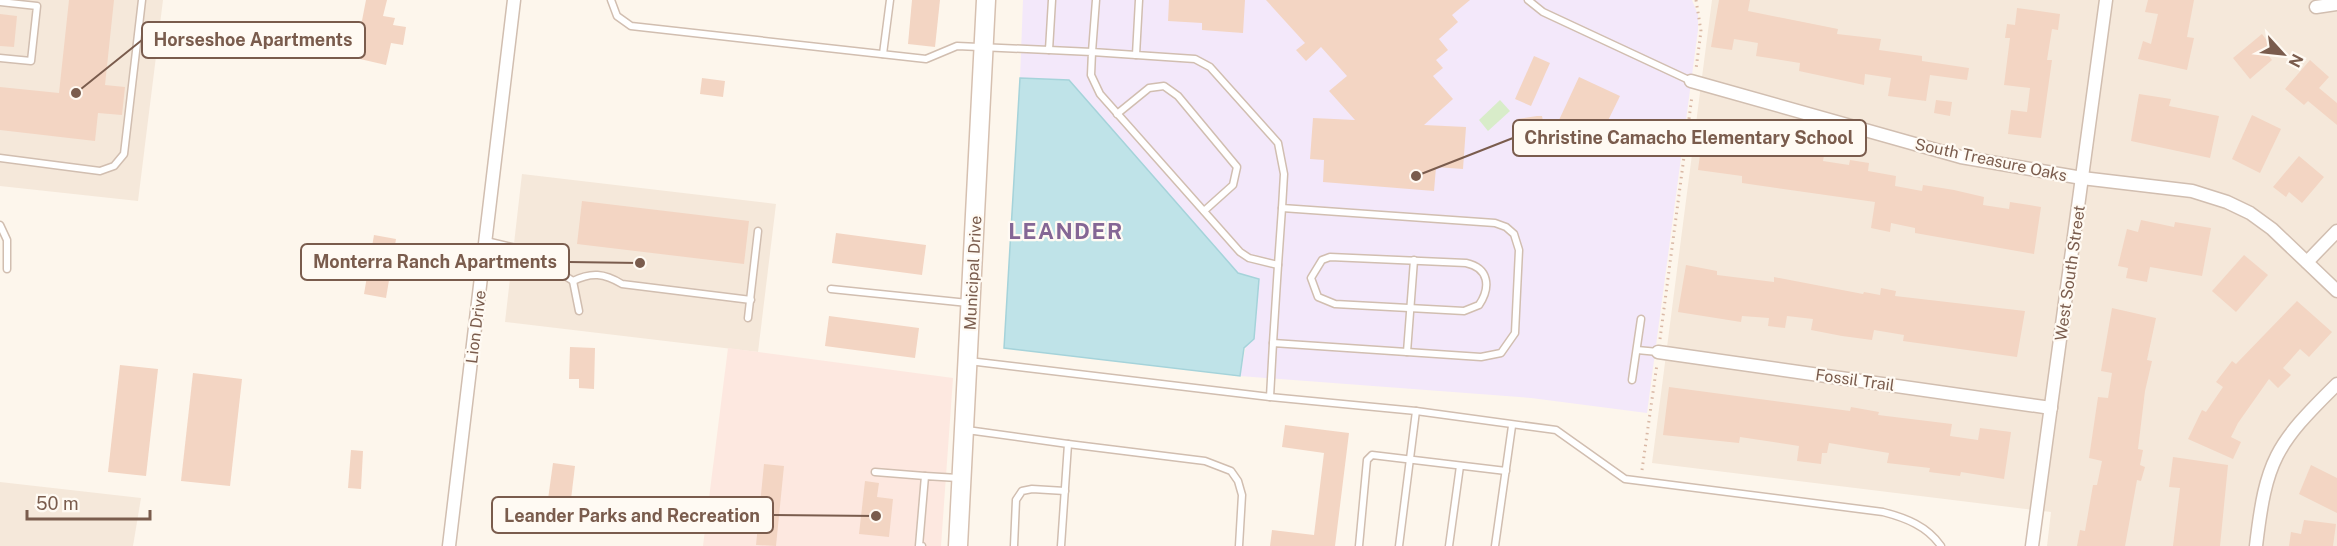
<svg xmlns="http://www.w3.org/2000/svg" width="2337" height="546" viewBox="0 0 2337 546" font-family="'Public Sans',sans-serif">
<rect width="100%" height="100%" fill="#fdf6ec"/>
<g fill="#f5e8da">
<path d="M0 0H163L138 201 0 186Z"/>
<path d="M1712 0H2337V546H2047L2051 512 1652 463Z"/>
<path d="M522 174 776 204 758 352 505 322Z"/>
<path d="M0 482 141 498 133 546H0Z"/>
</g>
<path fill="#fde8e0" d="M728 348 953 378 941 546H703Z"/>
<path fill="#f3e8fa" d="M1023 0H1692L1698 15V30L1647 413 1531 398 1240 376 1259 279 1238 273 1069 80 1020 78Z"/>
<path fill="#d8ecc9" d="M1500 100 1510 111 1488 131 1479 120Z"/>
<path fill="#bfe3e8" stroke="#a5d3da" stroke-width="1.5" d="M1020 78 1069 80 1238 273 1259 279 1254 339 1244 348 1240 376 1004 348Z"/>
<g fill="#f3d5c3">
<path d="M69 0H114L105 85 125 87 122 115 98 113 95 141 0 130V87L59 93Z"/>
<path d="M366 0H387L383 16 395 18 393 25 406 27 403 45 391 43 386 65 360 59 363 42 358 41Z"/>
<path d="M912 0H940L935 47 908 44Z"/>
<path d="M1169 0H1245L1243 33 1202 30V23L1168 21Z"/>
<path d="M1266 0H1470L1452 15 1458 22 1439 39 1448 50 1436 60 1443 68 1433 76 1453 99 1424 125 1466 127 1463 169 1436 167 1434 191 1323 182 1324 160 1310 159 1313 118 1355 120 1329 91 1347 76 1321 47 1306 61 1296 50 1305 43Z"/>
<path d="M1719 0H1750L1748 11 1838 29 1837 34 1881 39 1879 50 1922 56V61L1969 68 1967 80 1930 75 1926 101 1888 96 1891 78 1865 74 1864 85 1799 71 1800 63 1756 56 1758 43 1734 39 1732 50 1711 47Z"/>
<path d="M2148 0H2194L2187 37 2194 38 2187 70 2138 59 2143 41 2151 44 2158 14 2145 12Z"/>
<path d="M2017 8 2060 14 2058 30 2052 29 2047 60H2052L2041 138 2008 134 2011 110 2027 112 2030 88 2004 85 2010 38H2005L2007 24 2015 25Z"/>
<path d="M0 14 17 16 14 47 0 46Z"/>
<path d="M2262 34 2271 46 2265 51 2272 60 2250 79 2233 58Z"/>
<path d="M1534 56 1550 63 1531 106 1515 99Z"/>
<path d="M2310 60 2329 77 2319 88 2337 103V125L2308 101 2304 105 2285 89Z"/>
<path d="M1579 77 1620 96 1599 139 1559 120Z"/>
<path d="M702 78 725 81 723 97 700 94Z"/>
<path d="M2139 94 2171 99 2169 106 2219 116 2210 158 2131 141Z"/>
<path d="M1936 100 1952 102 1950 116 1934 113Z"/>
<path d="M2252 115 2281 129 2260 173 2232 159Z"/>
<path d="M1537 116H1542L1547 141 1522 146 1517 119Z"/>
<path d="M1704 124 1736 128 1735 133 1766 137 1765 146 1792 149 1793 145 1825 150 1823 161 1849 165 1850 160 1869 163 1868 171 1896 176 1895 186 1922 191 1923 185 1954 190 1984 197 1983 205 2009 209 2010 202 2041 207 2034 254 1915 233V228L1891 223 1890 232 1871 228 1875 202 1742 183V176L1698 170Z"/>
<path d="M2299 156 2324 177 2302 203 2289 192 2286 197 2273 187Z"/>
<path d="M582 201 749 221 744 264 577 244Z"/>
<path d="M2141 220 2174 227 2175 222 2211 228 2202 276 2150 267 2147 282 2126 278 2128 268 2118 266 2127 229 2138 232Z"/>
<path d="M836 233 926 245 922 275 832 263Z"/>
<path d="M374 235 396 239 386 298 364 294Z"/>
<path d="M2244 255 2268 275 2236 312 2212 291Z"/>
<path d="M1686 265 1717 271V275L1774 282V277L1863 294 1864 292 1880 295 1881 288 1896 291 1895 296 2025 311 2017 357 1903 341 1904 335 1874 330 1872 340 1842 336 1811 330 1813 319 1787 316 1785 328 1768 326 1769 318 1742 316 1741 322 1678 312Z"/>
<path d="M2297 301 2332 332 2309 357 2300 349 2283 368 2291 375 2278 388 2269 379 2238 423 2231 437 2241 442 2233 459 2188 439 2202 410 2206 412 2223 387 2216 382 2232 361 2236 364Z"/>
<path d="M2112 308 2156 318 2147 360 2152 361 2145 391 2138 449 2143 450 2140 465 2145 467 2141 481 2137 480 2125 546H2077L2080 530 2085 531 2093 485H2097L2102 461 2089 458 2098 397 2108 398 2112 373 2101 371Z"/>
<path d="M829 316 919 328 915 358 825 346Z"/>
<path d="M570 347 595 348 594 389 579 388V379H569Z"/>
<path d="M120 365 158 369 146 476 108 472Z"/>
<path d="M193 373 242 379 230 486 181 481Z"/>
<path d="M1669 387 1850 411 1851 407 1879 412 1878 415 1952 424 1950 436 1978 440 1980 428 2011 432 2004 479 1961 472 1960 476 1929 472 1930 468 1887 463 1889 453 1829 443 1827 453H1822L1821 464 1797 461 1799 446 1740 437 1739 443 1663 435Z"/>
<path d="M1285 425 1349 433 1335 546H1270L1272 530 1314 535 1324 453 1282 447Z"/>
<path d="M351 450 363 451 361 489 348 488Z"/>
<path d="M2173 457 2228 465 2220 546H2173L2180 488 2169 487Z"/>
<path d="M553 463 575 466 568 524 545 521Z"/>
<path d="M764 464 784 466 776 546 756 545Z"/>
<path d="M2311 465 2337 478V513L2299 494Z"/>
<path d="M865 481 879 483 877 497 893 499 889 537 859 534Z"/>
<path d="M2304 520 2336 524 2333 546H2289L2291 532 2301 534Z"/>
</g>
<g fill="none" stroke-linecap="round" stroke-linejoin="round">
<g stroke="#d1beb0" stroke-width="9">
<g id="lane">
<path d="M611 0 617 16 631 26 926 59 957 46 1049 50 1052 0"/>
<path d="M1096 0 1092 52 1136 55"/>
<path d="M1139 0 1136 55 1195 59 1210 67 1278 143 1284 174 1282 208 1495 223 1506 227 1514 234 1519 250 1515 333 1501 353 1481 357 1273 343 1270 397"/>
<path d="M1528 0 1543 12 1691 81"/>
<path d="M0 2 37 6 31 61 0 58"/>
<path d="M1049 50 1092 52 1091 75 1100 94 1240 252 1249 258 1278 265 1273 343"/>
<path d="M883 54 890 0"/>
<path d="M1117 114 1149 88 1164 86 1178 96 1237 167 1233 185 1204 211"/>
<path d="M0 158 100 171 114 166 124 154 142 0"/>
<path d="M0 225 7 240V269"/>
<path d="M486 241 525 250 573 281C591 272 604 273 622 284L751 300"/>
<path d="M1330 257 1466 263C1489 268 1491 287 1479 305L1464 311 1335 304 1318 297 1311 278 1322 260Z"/>
<path d="M1278 265 1282 208"/>
<path d="M573 281 579 311"/>
<path d="M831 289 968 303"/>
<path d="M748 318 758 231"/>
<path d="M1637 350 1658 352"/>
<path d="M1407 352 1414 260"/>
<path d="M969 361 1270 397 1416 411 1556 430 1625 479 1883 512C1906 518 1927 526 1941 546"/>
<path d="M1632 380 1641 319"/>
<path d="M967 430 1068 444 1061 546"/>
<path d="M1068 444 1205 461 1231 471 1238 481 1242 495 1239 546"/>
<path d="M875 472 925 476"/>
<path d="M922 546H919L925 476 958 478"/>
<path d="M1014 546 1016 500 1022 491 1032 489 1065 491"/>
<path d="M1359 546 1367 460 1372 455 1506 471"/>
<path d="M1399 546 1416 411"/>
<path d="M1449 546 1460 466"/>
<path d="M1495 546 1512 426"/>
</g>
</g>
<g stroke="#d1beb0" stroke-width="15">
<g id="street">
<path d="M2316 7 2337 4"/>
<path d="M1691 81 1961 157 2082 178 2192 191 2227 202 2250 213 2272 229 2337 291"/>
<path d="M2307 262 2337 231"/>
<path d="M1658 352 2051 408"/>
<path d="M449 546 514 0"/>
<path d="M2032 546 2106 0"/>
<path d="M2256 546C2266 460 2275 445 2337 384"/>
</g>
</g>
<g stroke="#d6c0b0" stroke-width="21">
<path id="secondary" d="M958 546 986 0"/>
</g>
<g stroke="#d9b8a5" stroke-width="3" stroke-dasharray="1.5 4.5" stroke-linecap="butt">
<path d="M1696 0 1701 31 1696 69"/>
<path d="M1660 339 1692 96"/>
<path d="M1642 470 1657 364"/>
</g>
<use href="#lane" stroke="#fff" stroke-width="6"/>
<use href="#street" stroke="#fff" stroke-width="12"/>
<use href="#secondary" stroke="#fff" stroke-width="18"/>
</g>
<g text-anchor="middle" dominant-baseline="central" stroke-width="4.5" stroke-linejoin="round" paint-order="stroke">
<g font-size="16" fill="#7a5c4d" stroke="#fffaf3">
<text transform="translate(1991 160) rotate(12)">South Treasure Oaks</text>
<text transform="translate(973 273) rotate(-87)">Municipal Drive</text>
<text transform="translate(2070 273) rotate(-82)">West South Street</text>
<text transform="translate(476 327) rotate(-83)">Lion Drive</text>
<text transform="translate(1855 380) rotate(8)">Fossil Trail</text>
</g>
<g font-size="22" font-weight="bold" letter-spacing="1.5" fill="#846695" stroke="#fffaf3">
<text x="1066" y="231">LEANDER</text>
</g>
</g>
<path fill="none" stroke="#7a5c4d" stroke-width="2" d="M76 93L142 40M1416 176L1513 138M640 263L569 262M876 516L773 515"/>
<g fill="#7a5c4d" stroke="#fffaf3" stroke-width="2">
<circle cx="76" cy="93" r="6"/>
<circle cx="1416" cy="176" r="6"/>
<circle cx="640" cy="263" r="6"/>
<circle cx="876" cy="516" r="6"/>
</g>
<g fill="#fffaf3" stroke="#7a5c4d" stroke-width="2">
<rect x="142" y="22" width="223" height="36" rx="6"/>
<rect x="1513" y="120" width="353" height="36" rx="6"/>
<rect x="301" y="244" width="268" height="36" rx="6"/>
<rect x="492" y="497" width="281" height="36" rx="6"/>
</g>
<g font-size="18" text-anchor="middle" font-weight="bold" fill="#7a5c4d">
<text x="253" y="46">Horseshoe Apartments</text>
<text x="1689" y="144">Christine Camacho Elementary School</text>
<text x="435" y="268">Monterra Ranch Apartments</text>
<text x="632" y="522">Leander Parks and Recreation</text>
</g>
<g transform="translate(2283 54) rotate(117)" stroke="#fffaf3" stroke-width="4.5" paint-order="stroke">
<path d="M0-4.5L10 22L0 15L-10 22Z" fill="#7a5c4d"/>
<text y="-9" font-size="16" font-weight="bold" text-anchor="middle" fill="#7a5c4d">N</text>
</g>
<path d="M27 510v9h123v-9" fill="none" stroke="#7a5c4d" stroke-width="3"/>
<text x="36" y="510" font-size="18" fill="#7a5c4d" stroke="#fffaf3" stroke-width="4.5" paint-order="stroke">50 m</text>
</svg>
